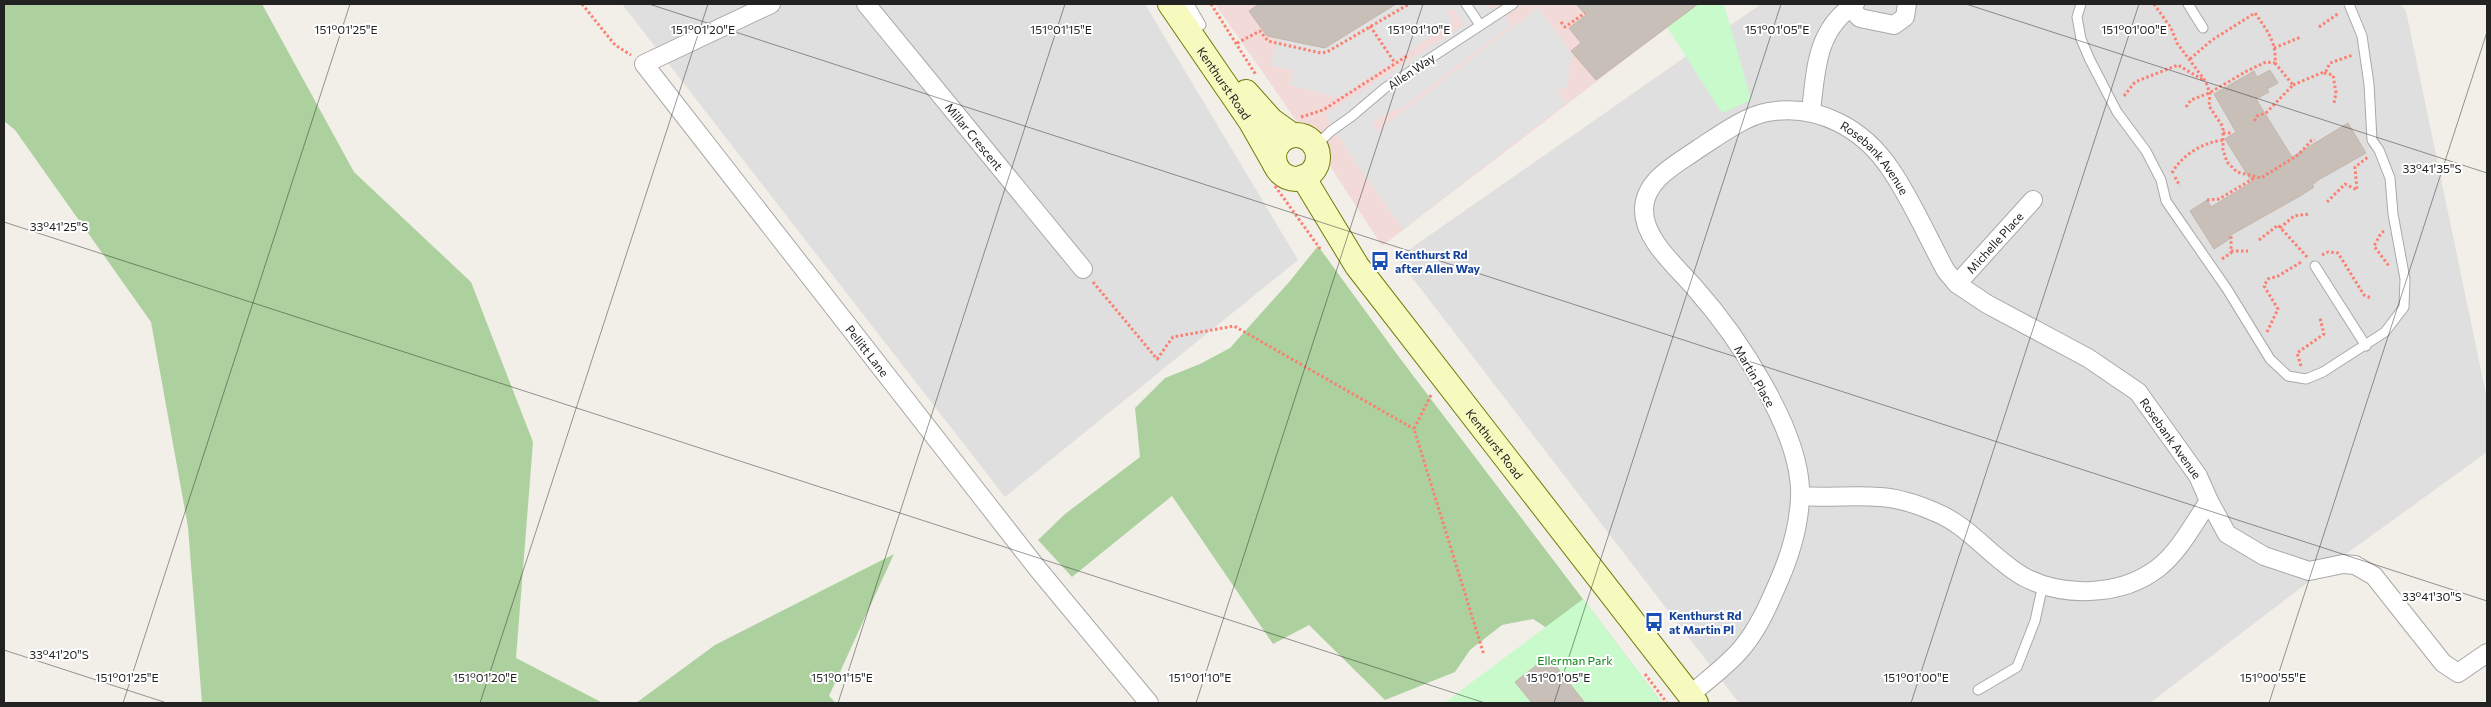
<svg xmlns="http://www.w3.org/2000/svg" width="2491" height="707" viewBox="0 0 2491 707" font-family="Commissioner,sans-serif">
<rect width="100%" height="100%" fill="#f2efe9"/>
<g fill="#e0dfdf">
<path d="M622 4H1145L1298 260 1005 497Z"/>
<path d="M1761 4H2400L2406 11 2487 399V452L2328 567 2150 703H1739L1397 258Z"/>
</g>
<path fill="#f2dad9" d="M1215 4H1698L1382 246 1324 157 1322 143 1313 130 1298 123Z"/>
<g fill="#add19e">
<path d="M4 4H262L354 172 471 282 533 442 516 658 603 703H202L188 527 151 322 15 130 4 121Z"/>
<path d="M1318 246 1399 357 1662 703 1533 619 1502 625 1470 650 1455 672 1385 700 1309 625 1273 644 1172 496 1072 577 1038 540 1065 514 1140 457 1135 408 1165 378 1200 364 1230 348 1290 281Z"/>
<path d="M894 554 829 696 836 703H636L715 645Z"/>
</g>
<g fill="#c8facc">
<path d="M1698 4H1724L1751 100 1722 113 1667 27Z"/>
<path d="M1583 599 1662 703H1444Z"/>
</g>
<path fill="#e2e2e2" d="M1396 4H1485L1490 10 1498 6 1511 25 1406 105 1380 117 1372 125 1377 131 1538 8 1572 54 1567 86 1558 92 1566 103 1403 229 1352 158 1325 114 1464 25 1455 10H1447L1452 19 1451 23 1340 98 1290 85 1293 70 1271 66 1277 38 1325 48Z"/>
<g fill="#c7bfb8" stroke="#c4b6ab">
<path d="M1259 4H1396L1325 48 1267 36 1249 11Z"/>
<path d="M1576 4H1698L1596 80 1571 51 1581 43 1569 28 1586 15Z"/>
<path d="M2270 70 2278 83 2267 89 2269 92 2256 99 2292 157 2348 123 2366 153 2320 179 2312 185 2314 187 2300 196 2229 236 2231 238 2214 249 2190 211 2207 200 2211 207 2252 182 2225 139 2236 132 2214 94 2254 71 2257 77Z"/>
<path d="M1548 656 1585 703H1532L1515 682Z"/>
</g>
<g fill="none" stroke-linecap="round" stroke-linejoin="round">
<g stroke="#a9a9a9" stroke-width="11">
<g id="service">
<path d="M1189 4 1201 25"/>
<path d="M1466 4 1480 25"/>
<path d="M2081 4 2077 17 2081 39 2090 60 2117 112 2146 151 2161 180 2166 201 2227 289 2270 359 2288 376 2306 379 2323 372 2385 332 2404 307 2405 279 2393 214 2390 178 2379 150 2372 140 2369 84 2362 36 2349 4"/>
<path d="M2188 4 2203 28"/>
<path d="M1315 146 1331 131 1352 116 1385 88 1513 4"/>
<path d="M2315 266 2366 346"/>
<path d="M1978 690 2017 667 2035 621 2043 584"/>
</g>
</g>
<g stroke="#a9a9a9" stroke-width="20">
<g id="minor">
<path id="s1" d="M771 4 644 64 1037 568 1149 703"/>
<path id="s2" d="M866 4 1083 269"/>
<path d="M1850 8 1860 18 1894 25 1905 17 1907 4"/>
<path d="M1811 111C1816 69 1816 30 1855 4"/>
<path id="s3" d="M1957 284 2033 200"/>
<path d="M2209 501 2227 534 2264 556 2309 571 2343 564 2355 565 2374 576 2443 663 2458 673 2487 653"/>
<path id="s4" d="M1690 695C1707 680 1727 666 1742 648 1758 629 1768 606 1778 583 1790 556 1799 527 1800 497 1803 433 1736 334 1694 287 1677 267 1643 239 1644 209 1645 179 1677 164 1698 149 1718 136 1745 116 1768 112 1818 103 1864 129 1891 170 1911 199 1929 240 1946 271L1957 284 1987 304 2088 358 2138 392 2198 476 2209 501C2194 523 2179 552 2158 568 2122 596 2064 598 2024 577 1992 559 1970 526 1935 512 1919 505 1898 498 1880 497 1854 495 1827 498 1801 496"/>
</g>
</g>
<g stroke="#707d05" stroke-width="26">
<g id="secondary">
<path id="s5" d="M1170 4 1251 122 1276 166"/>
<path d="M1246 92 1271 120 1292 135"/>
<circle cx="1296" cy="157" r="22"/>
<path id="s6" d="M1303 177 1357 266 1696 703"/>
</g>
</g>
<g stroke="#fa8072" stroke-width="3" stroke-dasharray="2.5 2.5" stroke-linecap="butt">
<path d="M582 4 615 45 631 55"/>
<path d="M1211 4 1256 75"/>
<path d="M2154 4 2171 28 2177 43 2206 82 2210 94 2209 106 2223 127V150L2227 162 2237 172 2261 178 2298 155 2311 141 2315 140"/>
<path d="M1561 22 1565 27 1585 13"/>
<path d="M1370 26 1395 63"/>
<path d="M2319 27 2339 13"/>
<path d="M1237 43 1260 31 1268 41 1321 53 1327 52 1409 4"/>
<path d="M2274 48 2301 37"/>
<path d="M2190 59 2212 40 2255 13C2266 29 2277 42 2275 63L2293 85 2266 113 2257 116 2254 122"/>
<path d="M2324 73 2333 75 2336 93 2334 103"/>
<path d="M2293 85 2326 71 2330 63 2353 55"/>
<path d="M2124 96 2135 82 2178 65 2203 80"/>
<path d="M2186 107 2191 100 2209 93 2247 71 2266 62 2275 63"/>
<path d="M1301 117 1323 110 1407 56"/>
<path d="M2223 133H2233"/>
<path d="M2172 173C2182 155 2203 142 2224 140"/>
<path d="M2175 177 2180 186"/>
<path d="M1275 186 1321 250"/>
<path d="M2207 200 2219 199 2256 177"/>
<path d="M2327 202 2345 184 2357 190 2355 167 2368 157"/>
<path d="M2280 228 2294 216 2309 214"/>
<path d="M2384 231 2381 233 2374 246 2389 266"/>
<path d="M2259 240 2278 225 2308 258"/>
<path d="M2231 251H2248"/>
<path d="M2322 255 2328 252 2338 253 2364 295 2371 298"/>
<path d="M2222 259 2231 253V235"/>
<path d="M1093 282 1157 359 1173 337 1234 326 1414 429"/>
<path d="M2267 332 2278 309 2264 286 2268 279 2278 276 2303 261"/>
<path d="M2301 366 2297 353 2324 334 2320 318"/>
<path d="M1431 395 1414 429 1484 655"/>
<path d="M1645 674 1667 703"/>
</g>
<use href="#service" stroke="#fff" stroke-width="9"/>
<use href="#minor" stroke="#fff" stroke-width="18"/>
<use href="#secondary" stroke="#f7fabf" stroke-width="24"/>
</g>
<path fill="none" stroke="#222" stroke-width="1" stroke-opacity="0.45" d="M649 4 2487 601M1966 4 2487 173M4 222 1485 703M4 650 167 703M123 703 350 4M480 703 708 4M838 703 1065 4M1196 703 1423 4M1554 703 1781 4M1911 703 2139 4M2269 703 2487 32"/>
<defs>
<g id="bus-bare" transform="scale(1.5)"><path d="M-5-6H5V4H4V6H2V4H-2V6H-4V4H-5ZM-3.5-4V0h7V-4ZM-3.5 1.2v1.5H-2V1.2ZM2 1.2v1.5H3.5V1.2Z" fill="#1a4fb4" stroke="#fff" stroke-width="2.5" paint-order="stroke"/></g>
</defs>
<g fill-rule="evenodd">
<use href="#bus-bare" x="1380" y="261"/>
<use href="#bus-bare" x="1654" y="622"/>
</g>
<g text-anchor="middle" dominant-baseline="central" stroke-width="4" stroke-linejoin="round" paint-order="stroke">
<g font-size="12" fill="#222" stroke="#fff">
<text transform="translate(1411 71) rotate(-34)">Allen Way</text>
<text stroke="none"><textPath href="#s5" startOffset="96">Kenthurst Road</textPath></text>
<text stroke="none"><textPath href="#s2" startOffset="171">Millar Crescent</textPath></text>
<text stroke="none"><textPath href="#s4" startOffset="856">Rosebank Avenue</textPath></text>
<text stroke="none"><textPath href="#s3" startOffset="56">Michelle Place</textPath></text>
<text stroke="none"><textPath href="#s1" startOffset="504">Pellitt Lane</textPath></text>
<text transform="translate(1755 376) rotate(60)">Martin Place</text>
<text stroke="none"><textPath href="#s4" startOffset="1276">Rosebank Avenue</textPath></text>
<text stroke="none"><textPath href="#s6" startOffset="329">Kenthurst Road</textPath></text>
</g>
<g font-size="12" font-weight="bold" fill="#164399" stroke="#fff" text-anchor="start">
<text x="1395" y="254">Kenthurst Rd<tspan x="1395" dy="14">after Allen Way</tspan></text>
<text x="1669" y="615">Kenthurst Rd<tspan x="1669" dy="14">at Martin Pl</tspan></text>
</g>
<g font-size="12" fill="#0c8416" stroke="#fff">
<text x="1575" y="660">Ellerman Park</text>
</g>
</g>
<g font-size="12" text-anchor="middle" fill="#222" stroke="#fff" stroke-width="4" stroke-linejoin="round" paint-order="stroke">
<text x="346" y="34">151°01'25"E</text>
<text x="703" y="34">151°01'20"E</text>
<text x="1061" y="34">151°01'15"E</text>
<text x="1419" y="34">151°01'10"E</text>
<text x="1777" y="34">151°01'05"E</text>
<text x="2134" y="34">151°01'00"E</text>
<text x="2432" y="173">33°41'35"S</text>
<text x="59" y="231">33°41'25"S</text>
<text x="2432" y="601">33°41'30"S</text>
<text x="59" y="659">33°41'20"S</text>
<text x="127" y="682">151°01'25"E</text>
<text x="485" y="682">151°01'20"E</text>
<text x="842" y="682">151°01'15"E</text>
<text x="1200" y="682">151°01'10"E</text>
<text x="1558" y="682">151°01'05"E</text>
<text x="1916" y="682">151°01'00"E</text>
<text x="2273" y="682">151°00'55"E</text>
</g>
<rect width="2491" height="707" fill="none" stroke="#222222" stroke-width="10"/>
</svg>
